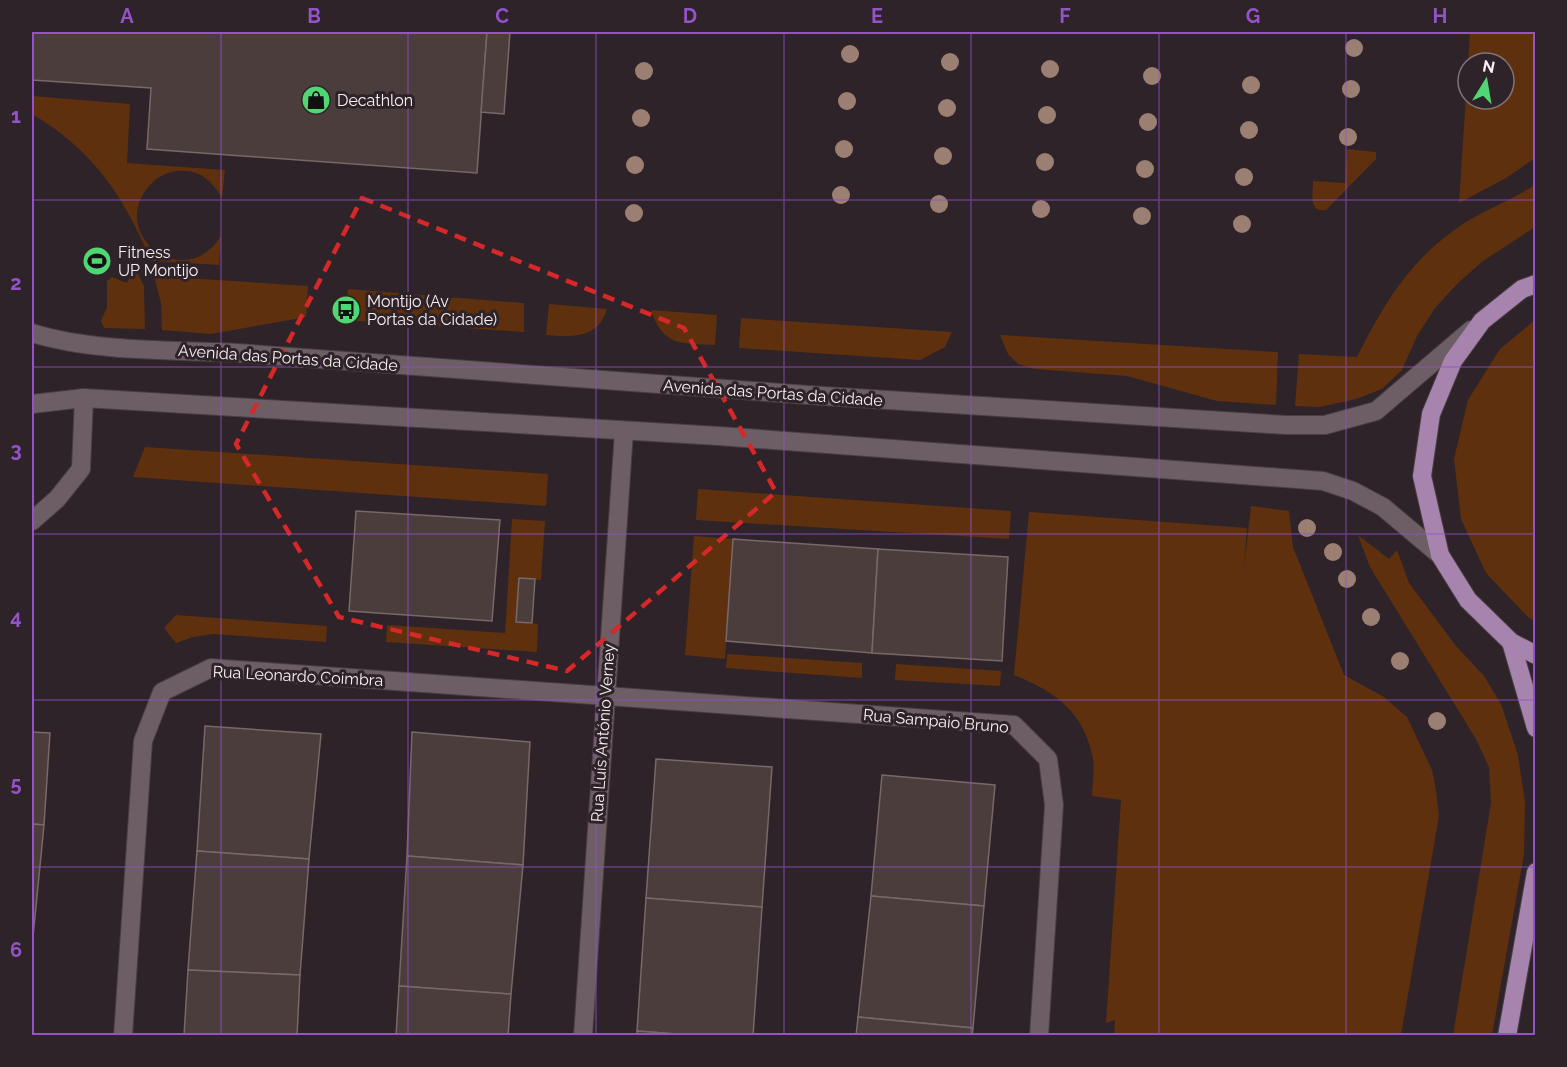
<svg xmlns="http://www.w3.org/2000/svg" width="1567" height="1067" viewBox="0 0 1567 1067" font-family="Raleway,sans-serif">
<rect width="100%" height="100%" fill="#2e2328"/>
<g fill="#5f300e">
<path d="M1470 32H1535V158L1506 178 1459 203 1468 65V99H1504V63H1468Z"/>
<path d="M32 96 130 104 127 163 225 170 222 198C212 181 200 169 178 171 167 172 157 177 150 185 106 233 184 295 221 236L219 265 151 261C124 196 93 150 32 114Z"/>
<path d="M1347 149 1376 152V159L1326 210C1308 213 1313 193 1313 181L1345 183Z"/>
<path d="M1535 185V227L1483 261 1458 283 1435 308 1417 336 1402 370 1382 389 1356 399 1320 407 1295 406 1299 354 1357 357C1386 300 1411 258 1466 222 1489 208 1513 199 1535 185Z"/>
<path d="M135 267 144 286 145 329 104 328 101 321 107 307V281L112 277 127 283Z"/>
<path d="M154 276 308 286 306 317 211 334 162 330 161 303Z"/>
<path d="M348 289 524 303V332L345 320Z"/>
<path d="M549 304 607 309C598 339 572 337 546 335Z"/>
<path d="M651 310 717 315 715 345C682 343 663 347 651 310Z"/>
<path d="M741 318 952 332 945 347 920 360 739 348Z"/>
<path d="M1535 320V621L1528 617 1486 573 1461 519 1454 459 1468 400 1500 349Z"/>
<path d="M1000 335 1278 352 1276 405 1217 401 1127 376 1035 369 1018 364 1008 354Z"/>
<path d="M145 447 548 474 546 506 133 477Z"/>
<path d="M698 489 1011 511 1009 539 696 520Z"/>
<path d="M1251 506 1289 511 1293 547 1344 675 1384 697 1407 717 1432 770 1436 790 1439 816 1401 1035 1114 1036 1115 1020 1106 1023 1121 800 1092 796C1092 784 1095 770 1093 759 1084 712 1056 692 1014 675L1029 512 1247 528 1244 569Z"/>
<path d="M512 519 545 521 541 580 519 578 516 622 538 624 537 652 386 642 387 625 505 633Z"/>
<path d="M1358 535 1389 559 1397 550 1409 583 1456 646 1484 676 1501 704 1518 755 1525 802 1524 854 1492 1035H1453L1491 803 1489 767 1476 739 1370 567Z"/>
<path d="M694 536 733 539 725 659 685 655Z"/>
<path d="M176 615 327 626 326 642 213 634 193 637 176 643 164 628Z"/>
<path d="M727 654 862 663V678L726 668Z"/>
<path d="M896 664 1001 671 1000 686 895 680Z"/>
</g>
<g fill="#4c3d3d" stroke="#786867" stroke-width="1.5">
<path d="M32 32H487L477 173 147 149 151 88 32 80Z"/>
<path d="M487 32H510L504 114 481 112Z"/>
<path d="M356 511 500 520 492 621 349 611Z"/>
<path d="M733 539 878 549 872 653 726 641Z"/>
<path d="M878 549 1008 557 1002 661 872 653Z"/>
<path d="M519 578 535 579 532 623 516 622Z"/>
<path d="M205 726 321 734 309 859 197 851Z"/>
<path d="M32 732 50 733 44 825 32 824Z"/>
<path d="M412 732 530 742 523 865 407 856Z"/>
<path d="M656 759 772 767 762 907 646 898Z"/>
<path d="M882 775 995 785 984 906 871 896Z"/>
<path d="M32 824 44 825 33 937H32Z"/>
<path d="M197 851 309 859 300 975 188 970Z"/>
<path d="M407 856 523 865 511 994 399 986Z"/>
<path d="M871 896 984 906 973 1028 858 1017Z"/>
<path d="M646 898 762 907 753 1036H702L637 1031Z"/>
<path d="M188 970 300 975 297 1036H184Z"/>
<path d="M399 986 511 994 508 1036H396Z"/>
<path d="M858 1017 973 1028 972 1036H856Z"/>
<path d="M637 1031 702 1036H637Z"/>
</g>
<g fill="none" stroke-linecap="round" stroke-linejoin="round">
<g stroke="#483e43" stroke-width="20">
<g id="minor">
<path d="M32 333C94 352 171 350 237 353L808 395 1286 425H1325L1376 411 1471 330"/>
<path d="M32 404 84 398 719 436 1323 481 1353 491 1383 507 1440 555"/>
<path d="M32 521 57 499 81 469 84 398"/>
<path d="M123 1036 143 741 162 692 211 668 1014 725 1048 759 1054 805 1039 1036"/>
<path d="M583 1036 624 431"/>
</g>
</g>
<g stroke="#483e43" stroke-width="20">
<g id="major">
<path d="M1536 284 1522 289 1482 321 1453 361 1431 414 1422 476 1440 555 1468 600 1511 642 1536 655"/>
<path d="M1511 642 1536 728"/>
<path d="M1507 1036 1536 872"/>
</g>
</g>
<use href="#minor" stroke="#6c5e64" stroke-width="18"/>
<use href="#major" stroke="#a684ae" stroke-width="18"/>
</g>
<g fill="#9c7f73">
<circle cx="1354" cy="48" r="9"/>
<circle cx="850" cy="54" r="9"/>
<circle cx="950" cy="62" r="9"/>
<circle cx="1050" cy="69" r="9"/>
<circle cx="644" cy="71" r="9"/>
<circle cx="1152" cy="76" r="9"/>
<circle cx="1251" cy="85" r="9"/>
<circle cx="1351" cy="89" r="9"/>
<circle cx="847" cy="101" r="9"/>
<circle cx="947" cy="108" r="9"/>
<circle cx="1047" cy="115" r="9"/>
<circle cx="641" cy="118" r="9"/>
<circle cx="1148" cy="122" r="9"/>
<circle cx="1249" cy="130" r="9"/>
<circle cx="1348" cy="137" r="9"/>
<circle cx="844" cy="149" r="9"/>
<circle cx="943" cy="156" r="9"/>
<circle cx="1045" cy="162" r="9"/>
<circle cx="635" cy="165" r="9"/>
<circle cx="1145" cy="169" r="9"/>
<circle cx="1244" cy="177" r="9"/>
<circle cx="841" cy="195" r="9"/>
<circle cx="939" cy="204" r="9"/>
<circle cx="1041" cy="209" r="9"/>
<circle cx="634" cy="213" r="9"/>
<circle cx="1142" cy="216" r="9"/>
<circle cx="1242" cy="224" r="9"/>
<circle cx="1307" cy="528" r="9"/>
<circle cx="1333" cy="552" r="9"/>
<circle cx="1347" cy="579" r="9"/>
<circle cx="1371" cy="617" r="9"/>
<circle cx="1400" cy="661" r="9"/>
<circle cx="1437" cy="721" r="9"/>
</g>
<path fill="none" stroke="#d62828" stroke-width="4.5" stroke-dasharray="12 8" stroke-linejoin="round" d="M362 198 684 328 776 492 567 671 339 617 236 444Z"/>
<path fill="none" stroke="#9453c9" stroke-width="1.5" stroke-opacity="0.55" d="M221 32V1036M408 32V1036M596 32V1036M784 32V1036M971 32V1036M1159 32V1036M1346 32V1036M32 200H1536M32 367H1536M32 534H1536M32 700H1536M32 867H1536"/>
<defs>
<g id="shop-disc" transform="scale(1.5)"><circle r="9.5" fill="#51d674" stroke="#2e2328"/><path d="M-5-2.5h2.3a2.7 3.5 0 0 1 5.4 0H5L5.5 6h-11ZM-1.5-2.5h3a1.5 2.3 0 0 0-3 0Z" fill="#111"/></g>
<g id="stadium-disc" transform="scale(1.5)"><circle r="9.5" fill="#51d674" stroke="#2e2328"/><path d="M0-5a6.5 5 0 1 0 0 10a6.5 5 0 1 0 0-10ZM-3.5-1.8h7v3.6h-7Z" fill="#111"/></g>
<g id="bus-disc" transform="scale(1.5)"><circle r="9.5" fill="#51d674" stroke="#2e2328"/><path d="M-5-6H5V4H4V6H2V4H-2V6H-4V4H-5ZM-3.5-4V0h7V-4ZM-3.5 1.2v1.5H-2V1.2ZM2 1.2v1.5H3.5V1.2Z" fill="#111"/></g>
</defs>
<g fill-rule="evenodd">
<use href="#shop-disc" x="316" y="100"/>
<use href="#stadium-disc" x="97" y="261"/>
<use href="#bus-disc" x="346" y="310"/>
</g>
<g text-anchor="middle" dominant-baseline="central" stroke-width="6" stroke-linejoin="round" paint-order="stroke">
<g font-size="16" fill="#f8f0f3" stroke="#2e2328" text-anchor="start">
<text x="337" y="100">Decathlon</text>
<text x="118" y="252">Fitness<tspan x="118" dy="18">UP Montijo</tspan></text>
<text x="367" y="301">Montijo (Av<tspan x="367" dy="18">Portas da Cidade)</tspan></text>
</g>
<g font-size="16" fill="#f8f0f3" stroke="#2e2328">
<text transform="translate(288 358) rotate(4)">Avenida das Portas da Cidade</text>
<text transform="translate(773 393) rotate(4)">Avenida das Portas da Cidade</text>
<text transform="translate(298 676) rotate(3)">Rua Leonardo Coimbra</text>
<text transform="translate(936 721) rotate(5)">Rua Sampaio Bruno</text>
<text transform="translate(603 733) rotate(-86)">Rua Luís António Verney</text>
</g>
</g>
<rect width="1567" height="1067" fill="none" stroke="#2e2328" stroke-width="66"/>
<g transform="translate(1486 81) rotate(11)"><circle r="28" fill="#2e2328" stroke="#7f7579" stroke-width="1.5"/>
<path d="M0-4.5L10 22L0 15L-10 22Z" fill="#51d674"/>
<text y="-9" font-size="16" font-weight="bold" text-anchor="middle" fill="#f8f0f3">N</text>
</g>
<rect x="33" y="33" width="1501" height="1001" fill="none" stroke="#9453c9" stroke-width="2"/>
<g font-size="20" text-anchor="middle" font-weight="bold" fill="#9453c9">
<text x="127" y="23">A</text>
<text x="314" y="23">B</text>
<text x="502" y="23">C</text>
<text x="690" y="23">D</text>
<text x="877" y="23">E</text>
<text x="1065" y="23">F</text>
<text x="1253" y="23">G</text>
<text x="1440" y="23">H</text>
<text x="16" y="123">1</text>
<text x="16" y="290">2</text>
<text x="16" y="457">3</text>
<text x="16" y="624">4</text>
<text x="16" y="791">5</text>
<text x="16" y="957">6</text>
</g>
</svg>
